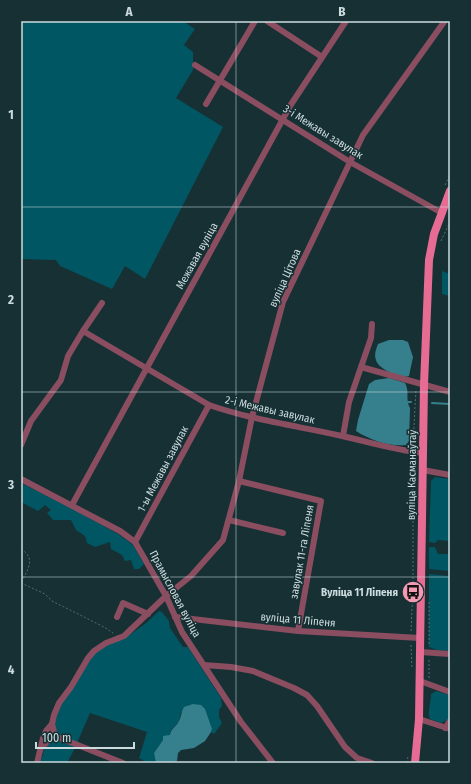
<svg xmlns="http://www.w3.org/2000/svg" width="471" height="784" viewBox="0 0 471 784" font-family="'Fira Sans Condensed',sans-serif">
<rect width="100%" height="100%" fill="#163034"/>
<g fill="#005662">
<path d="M21 21H183L195 29 184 45 193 52V70L176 98 223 127 145 279 125 266 112 289 60 266 56 260 21 259Z"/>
<path d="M442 271 450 274V296L442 294Z"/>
<path d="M435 477 450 479V541L438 540 435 543 429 542 431 481Z"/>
<path d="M21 483 71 508 118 534 133 545 144 564 139 569H134L131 560 125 561 122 555 111 549 110 542 95 547 87 543 85 536 76 530 71 520H53L47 513 51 510 45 505 38 511 21 502Z"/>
<path d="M429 547H435L438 554H450V571L429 569Z"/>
<path d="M429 574 450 576V651L437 650 429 647Z"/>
<path d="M159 611 162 612 169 621 170 628 183 647H188L221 698 222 706 219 710V717L222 723 214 734 211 732 212 729 181 712 179 722 171 730 170 735 163 740 154 753 156 763H144V761L139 758 147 732 90 713 77 743 61 736 54 728 55 715 60 703 94 652 106 645 125 638 145 624Z"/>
<path d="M436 691 450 695V715L448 720 441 723 430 719C427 713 431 702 431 694Z"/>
<path d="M55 738 76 746 67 763H39L43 755 44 748Z"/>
</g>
<g fill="#36808d">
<path d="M389 340H403L408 342 413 357 409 376C401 379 378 369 376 360 374 355 376 349 378 344Z"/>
<path d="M389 378 405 383C410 392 405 399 410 408L409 441 406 445C390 447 370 440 356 431L358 420 369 384 375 380Z"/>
<path d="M193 704 201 705 205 709 212 729 211 732 205 741 194 748 181 750 178 753 177 761 171 763H156L154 753 163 740V736L170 735C171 729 174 728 178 723 181 719 181 712 184 707Z"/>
</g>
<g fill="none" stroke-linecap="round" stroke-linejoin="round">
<g stroke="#36808d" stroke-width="2">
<path d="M408 402H411"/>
<path d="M432 403 450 404"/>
</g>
<g stroke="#566c70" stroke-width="1" stroke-dasharray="2 2" stroke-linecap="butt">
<path d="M445 185 450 175"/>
<path d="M441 241 450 222"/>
<path d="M413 445 416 389"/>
<path d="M21 549C37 559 27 570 21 583"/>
<path d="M21 583 45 594 52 601 104 627 113 633"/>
<path d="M429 602V646"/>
<path d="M411 631 413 587V459"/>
<path d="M411 645 412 669"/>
<path d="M429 660V678"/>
<path d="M407 763 408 756"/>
</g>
<g stroke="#8a4e60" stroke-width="6">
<path d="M267 21 322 57"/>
<path d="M195 65 350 162 442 213"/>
<path d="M206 104 255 21"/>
<path d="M83 331 209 405C252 420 298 426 342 436 369 442 395 450 423 453"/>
<path d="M361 367 450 392"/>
<path d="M343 436 349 402 371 338 372 324"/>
<path d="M21 445 31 421 61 380 68 356 83 331 102 303"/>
<path d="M423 470 450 475"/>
<path d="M21 479 120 531 135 542 166 596 182 632 241 722 273 763"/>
<path d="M239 481 321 501 298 631"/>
<path d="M72 505 290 106 346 21"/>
<path d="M229 520 283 533"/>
<path d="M135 542 209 405"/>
<path d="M117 617 123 603 148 614"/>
<path d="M175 617 298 631 420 638"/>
<path d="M420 652 450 654"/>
<path d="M204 665 231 667 253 671 294 688 307 695 317 706 345 747 357 758 372 763"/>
<path d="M420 681 450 692"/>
<path d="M419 719 450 729"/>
<path d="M52 724 55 736 123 763"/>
<path d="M445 728 450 721"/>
<path d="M42 747 52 737 55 736"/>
<path d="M37 763 43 738 46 731 52 724 54 715 59 703 71 687 88 658 94 651 106 643 124 636 166 596 191 576 223 540 239 481 252 417 283 302 363 135 444 22"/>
</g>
<path stroke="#e76c93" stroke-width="8" d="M415 763 419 719 424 385 429 260 434 234 450 191"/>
</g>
<path fill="none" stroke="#ccdbde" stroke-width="1" stroke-opacity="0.55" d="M236 21V763M21 207H450M21 392H450M21 577H450"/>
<defs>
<g id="bus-disc" transform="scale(1.15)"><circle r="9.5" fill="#f19ab2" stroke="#163034"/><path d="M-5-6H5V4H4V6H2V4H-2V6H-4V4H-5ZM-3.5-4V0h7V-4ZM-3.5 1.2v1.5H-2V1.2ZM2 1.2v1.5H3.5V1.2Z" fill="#111"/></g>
</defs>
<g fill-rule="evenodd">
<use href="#bus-disc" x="413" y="592"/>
</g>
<g text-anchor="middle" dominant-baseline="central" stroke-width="3" stroke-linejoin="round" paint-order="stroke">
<g font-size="11" fill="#ccdbde" stroke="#163034">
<text transform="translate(323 132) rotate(32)">3-і Межавы завулак</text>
<text transform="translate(197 256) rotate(-61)">Межавая вуліца</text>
<text transform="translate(285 278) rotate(-66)">вуліца Цітова</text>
<text transform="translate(270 410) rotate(13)">2-і Межавы завулак</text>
<text transform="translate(163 469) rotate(-62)">1-ы Межавы завулак</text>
<text transform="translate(412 475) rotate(-89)">вуліца Касманаўтаў</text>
<text transform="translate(302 552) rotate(-80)">завулак 11-га Ліпеня</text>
<text transform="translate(175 594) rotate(62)">Прамысловая вуліца</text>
<text transform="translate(298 620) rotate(5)">вуліца 11 Ліпеня</text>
</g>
<g font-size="11" font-weight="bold" fill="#ccdbde" stroke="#163034" text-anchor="end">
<text x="398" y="592">Вуліца 11 Ліпеня</text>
</g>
</g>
<rect width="471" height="784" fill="none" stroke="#163034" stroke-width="44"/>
<path d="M36 742v6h98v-6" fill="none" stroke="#ccdbde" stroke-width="2"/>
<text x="42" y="742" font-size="12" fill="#ccdbde" stroke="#163034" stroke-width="3" paint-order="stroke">100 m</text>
<rect x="22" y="22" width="427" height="740" fill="none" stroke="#ccdbde" stroke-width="1.5"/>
<g font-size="13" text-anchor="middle" font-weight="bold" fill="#ccdbde">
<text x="129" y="16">A</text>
<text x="342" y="16">B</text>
<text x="11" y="119">1</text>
<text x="11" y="304">2</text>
<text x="11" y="489">3</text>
<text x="11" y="674">4</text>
</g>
</svg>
